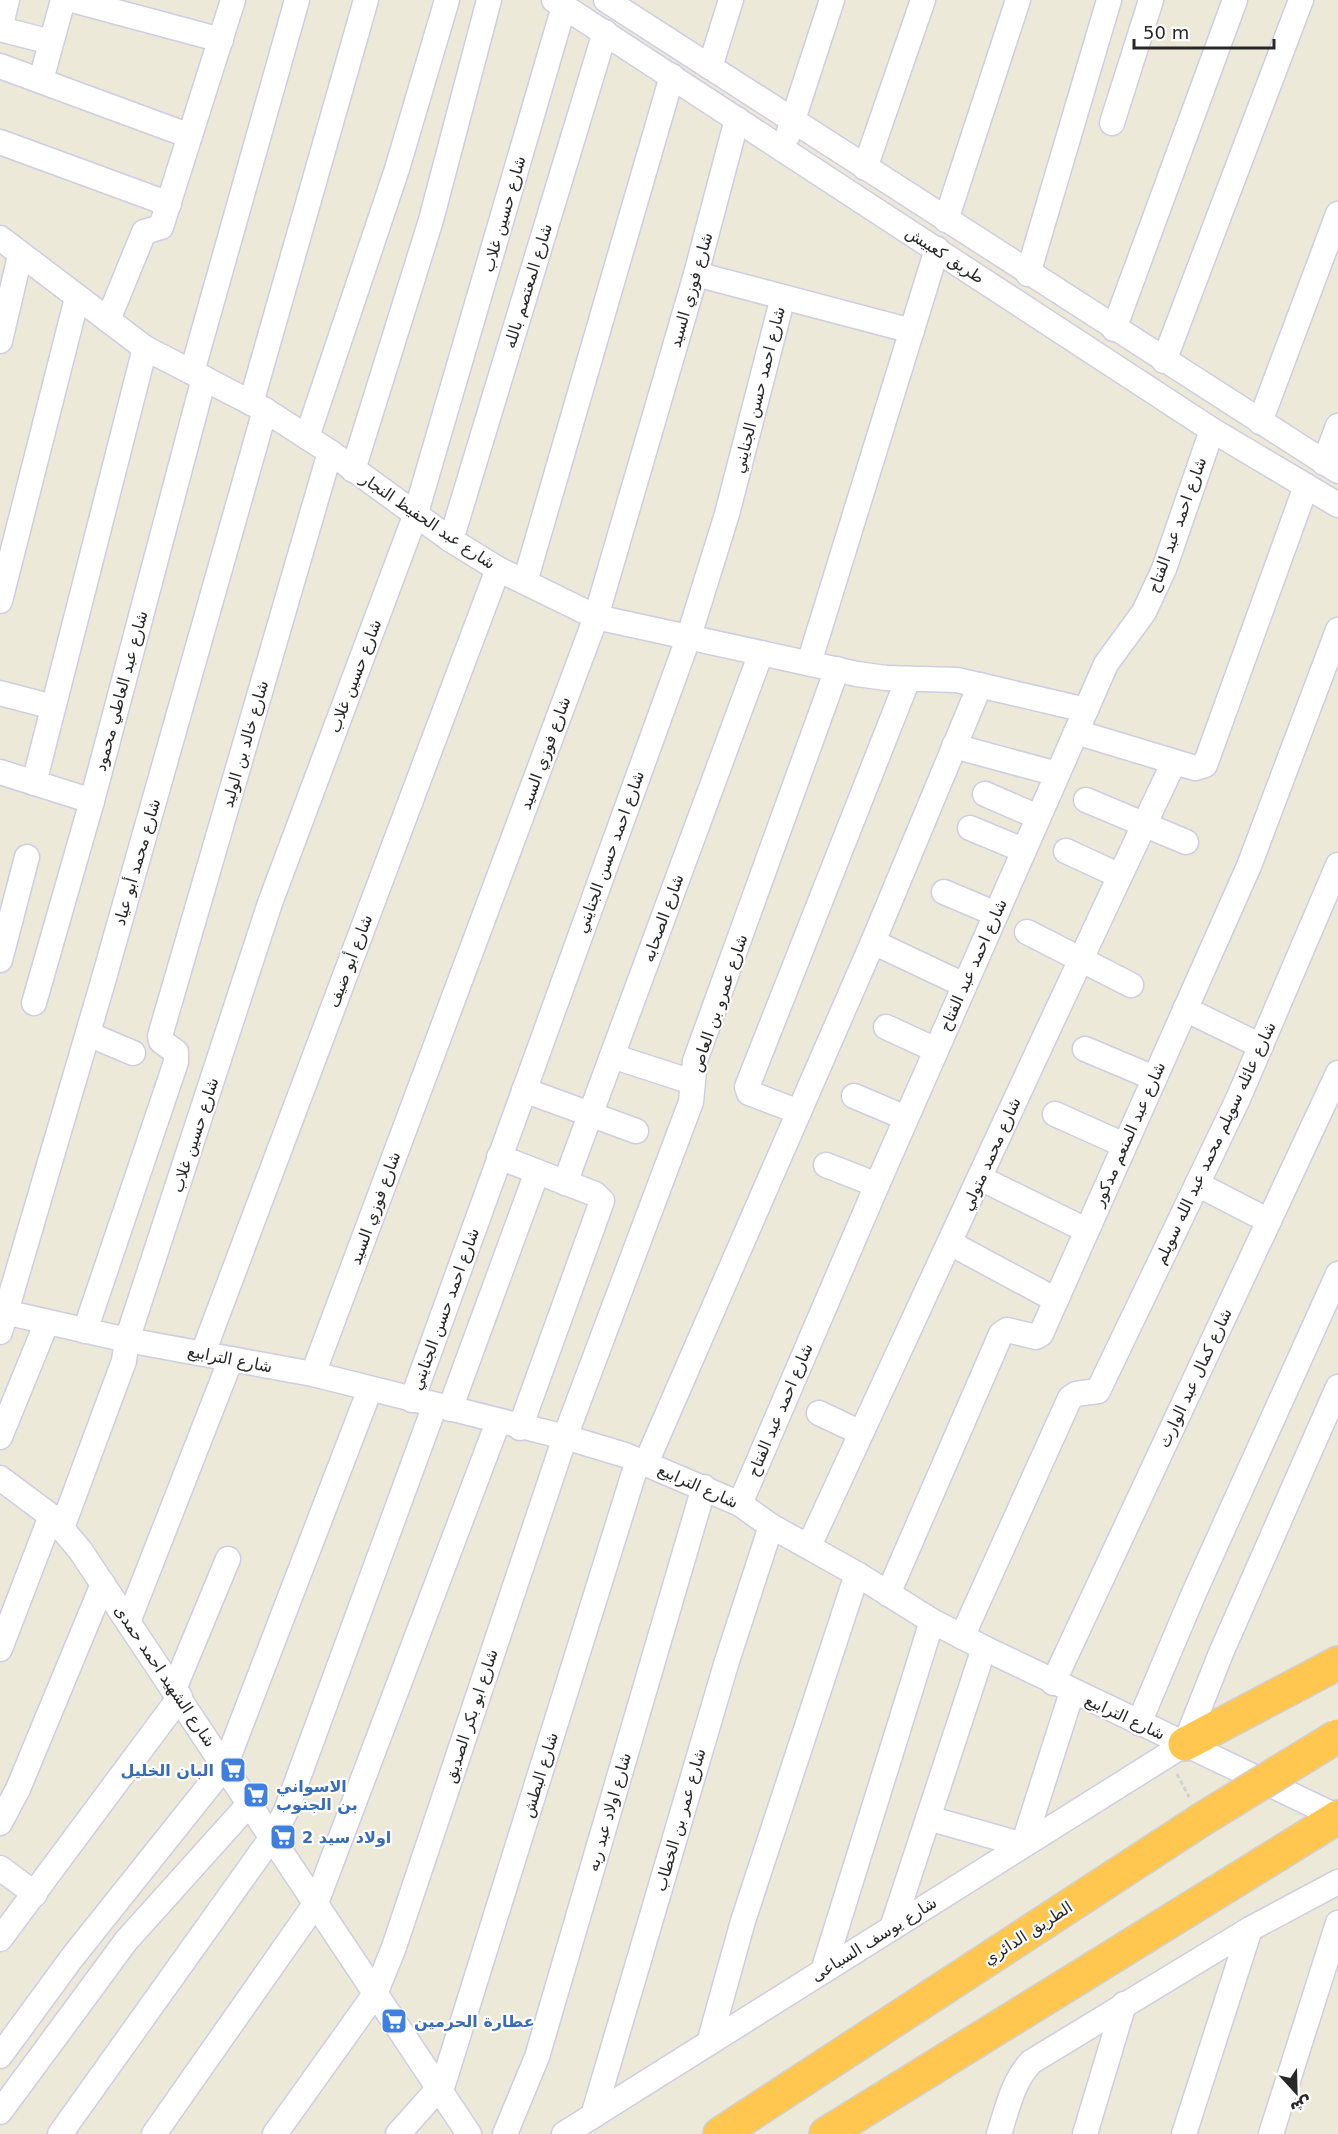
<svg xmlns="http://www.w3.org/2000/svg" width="1338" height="2134" viewBox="0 0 1338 2134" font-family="'DejaVu Sans','Noto Sans Arabic',sans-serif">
<rect width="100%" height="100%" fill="#ede9d8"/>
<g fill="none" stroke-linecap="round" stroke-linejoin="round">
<g stroke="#cecde3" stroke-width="27">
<g id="minor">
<path d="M72 0 221 40"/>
<path d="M554 0 1212 430 1338 505"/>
<path d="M606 0 1338 471"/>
<path d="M0 29 51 42"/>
<path d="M0 29 7 0"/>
<path d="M0 66 190 136"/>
<path d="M710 67 731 0"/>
<path d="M41 80 63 0"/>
<path d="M1112 123 1151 0"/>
<path d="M788 135 832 0"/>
<path d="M0 142 169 204"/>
<path d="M865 168 923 0"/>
<path d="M946 220 1018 0"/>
<path d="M0 238 145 348 265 410 330 452 451 540 498 569 596 617 857 674 886 678 957 680 1086 710"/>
<path d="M696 274 912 331"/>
<path d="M1028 274 1109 0"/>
<path d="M108 320 144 232 161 227 233 0"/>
<path d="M1114 329 1235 0"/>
<path d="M0 341 20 256"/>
<path d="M1164 361 1301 0"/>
<path d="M192 372 297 0"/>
<path d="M251 403 366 0"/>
<path d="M1260 422 1338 214"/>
<path d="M307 437 397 169 447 0"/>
<path d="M1324 463 1338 426"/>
<path d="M353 470 431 220 489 0"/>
<path d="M451 540 605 32"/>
<path d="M525 582 672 76"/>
<path d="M0 601 77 298"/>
<path d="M809 663 937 249"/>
<path d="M0 693 53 707"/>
<path d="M1076 732 1195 768 1205 765 1306 486"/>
<path d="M954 746 1057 774"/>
<path d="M0 772 92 801"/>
<path d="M34 783 145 348"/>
<path d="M985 794 1038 817"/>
<path d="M1086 800 1186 842"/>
<path d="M970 828 1023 850"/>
<path d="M1066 851 1120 876"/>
<path d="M944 892 996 914"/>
<path d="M1027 932 1131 985"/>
<path d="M873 942 964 985"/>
<path d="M0 960 27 857"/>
<path d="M34 1003 92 801 204 378"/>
<path d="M1185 1009 1261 1046"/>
<path d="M886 1027 936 1050"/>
<path d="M88 1034 133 1053"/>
<path d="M1085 1049 1154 1078"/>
<path d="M612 1056 692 1082"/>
<path d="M524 1090 636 1131"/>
<path d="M854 1096 906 1118"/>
<path d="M799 1112 749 1093 747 1087 908 679"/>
<path d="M1055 1114 1124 1145"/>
<path d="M499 1157 595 1194 602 1201 520 1428"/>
<path d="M826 1165 877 1185"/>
<path d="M980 1178 1086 1230"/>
<path d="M565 1183 761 653"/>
<path d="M1197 1184 1269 1221"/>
<path d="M950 1243 1056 1300"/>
<path d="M0 1311 127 1340 313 1374 565 1437 625 1455 740 1504 771 1526 857 1574 932 1621 984 1648 1338 1817"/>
<path d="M85 1331 176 1062V1052L161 1041 160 1036 330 452"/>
<path d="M0 1332 102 985 265 410"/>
<path d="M203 1353 498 569"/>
<path d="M313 1374 596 617 696 274 737 119"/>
<path d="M412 1400 689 636 727 514 783 297"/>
<path d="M450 1409 537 1172"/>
<path d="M819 1413 861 1433"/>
<path d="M0 1437 47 1322"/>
<path d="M646 1463 873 942 980 685"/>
<path d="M0 1478 51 1516 80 1550 469 2134"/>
<path d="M740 1504 877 1185 1106 664 1144 612 1164 569 1212 430"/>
<path d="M62 1528 124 1361 127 1340 270 903 415 516 564 6"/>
<path d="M809 1546C930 1285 1050 1022 1174 762"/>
<path d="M888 1594 1001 1334 1007 1330 1036 1337 1041 1334 1249 866 1338 630"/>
<path d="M128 1622 231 1359"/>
<path d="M962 1637 1070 1398 1076 1394 1098 1391 1238 1099 1338 865"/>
<path d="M0 1649 51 1516"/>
<path d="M1053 1683 1338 1073"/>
<path d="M174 1689 228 1559"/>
<path d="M1139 1723 1194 1593 1338 1274"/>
<path d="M928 1818 1023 1845 1072 1692"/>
<path d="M0 1823 18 1789 103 1584"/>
<path d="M0 1868 35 1894"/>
<path d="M892 1928 984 1648"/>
<path d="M0 1939 180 1697"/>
<path d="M823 1971 932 1621"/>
<path d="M709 2043 743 1921 857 1574"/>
<path d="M0 2056 71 1959 225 1766 370 1389"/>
<path d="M441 2091 638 1460"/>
<path d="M0 2112 126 1941 250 1803"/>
<path d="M593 2116 727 1661 771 1526"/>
<path d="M60 2134 272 1837 286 1811 435 1405"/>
<path d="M154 2134 316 1903 498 1422"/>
<path d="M275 2134 375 1994 393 1950 565 1437 691 1102 695 1061 837 669"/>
<path d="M398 2134 439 2088"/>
<path d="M505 2134 537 2057 704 1487"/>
<path d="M564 2134 1185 1744 1221 1653 1338 1387"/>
<path d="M999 2134C1007 2109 1013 2081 1031 2062L1250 1929 1338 1882"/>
<path d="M1085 2134 1124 2004"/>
<path d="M1184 2134 1250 1929"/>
<path d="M1271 2134 1338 1923"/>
</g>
</g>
<g stroke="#d0d0d0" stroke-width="36">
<g id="highway">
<path d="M1185 1744 1338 1663"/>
<path d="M720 2134 1201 1820"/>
<path d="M826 2134 1338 1817"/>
</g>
</g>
<path stroke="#d0d0d0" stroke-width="3" stroke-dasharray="4.5 3" stroke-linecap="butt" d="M1177 1774 1189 1797"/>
<use href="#minor" stroke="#fff" stroke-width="24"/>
<use href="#highway" stroke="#ffc650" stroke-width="33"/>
<g stroke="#d0d0d0" stroke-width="36" stroke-linecap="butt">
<path id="highway-bridge" d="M1201 1820 1338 1736"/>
</g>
<use href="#highway-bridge" stroke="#ffc650" stroke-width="33"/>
</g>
<defs>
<g id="supermarket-square" transform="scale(1.35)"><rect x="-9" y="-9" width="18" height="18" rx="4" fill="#3f7fe0" stroke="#fff"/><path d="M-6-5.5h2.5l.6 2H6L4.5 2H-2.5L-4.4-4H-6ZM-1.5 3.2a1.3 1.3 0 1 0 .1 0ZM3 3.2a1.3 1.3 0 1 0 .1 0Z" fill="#fff"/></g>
</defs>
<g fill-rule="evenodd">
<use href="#supermarket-square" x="233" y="1770"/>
<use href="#supermarket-square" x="256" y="1795"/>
<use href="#supermarket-square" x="283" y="1837"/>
<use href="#supermarket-square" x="394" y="2021"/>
</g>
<g text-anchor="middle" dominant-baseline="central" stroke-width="4.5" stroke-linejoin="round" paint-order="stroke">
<g font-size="16" fill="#282828" stroke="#fff">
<text transform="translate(504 214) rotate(-74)">شارع حسين غلاب</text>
<text transform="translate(945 255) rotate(33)">طريق كعبيش</text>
<text transform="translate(528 286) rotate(-73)">شارع المعتصم بالله</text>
<text transform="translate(691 290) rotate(-74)">شارع فوزي السيد</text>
<text transform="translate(759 390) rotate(-76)">شارع احمد حسن الجنايني</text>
<text transform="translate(428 521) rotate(34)">شارع عبد الحفيظ النجار</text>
<text transform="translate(1177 525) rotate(-70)">شارع احمد عبد الفتاح</text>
<text transform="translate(355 676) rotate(-69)">شارع حسين غلاب</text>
<text transform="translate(121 691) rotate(-75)">شارع عبد العاطي محمود</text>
<text transform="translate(245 744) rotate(-74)">شارع خالد بن الوليد</text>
<text transform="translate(545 753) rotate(-70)">شارع فوزي السيد</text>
<text transform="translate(610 852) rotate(-70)">شارع احمد حسن الجنايني</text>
<text transform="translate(137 862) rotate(-74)">شارع محمد أبو عياد</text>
<text transform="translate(663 918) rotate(-70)">شارع الصحابه</text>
<text transform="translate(350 961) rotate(-69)">شارع أبو ضيف</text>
<text transform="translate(973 965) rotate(-66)">شارع احمد عبد الفتاح</text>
<text transform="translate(719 1003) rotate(-71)">شارع عمرو بن العاص</text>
<text transform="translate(1129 1134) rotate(-66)">شارع عبد المنعم مدكور</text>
<text transform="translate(195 1135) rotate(-72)">شارع حسين غلاب</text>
<text transform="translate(1215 1143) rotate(-65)">شارع عائله سويلم محمد عبد الله سويلم</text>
<text transform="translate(991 1154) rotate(-66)">شارع محمد متولي</text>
<text transform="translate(375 1208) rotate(-70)">شارع فوزي السيد</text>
<text transform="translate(445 1309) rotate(-70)">شارع احمد حسن الجنايني</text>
<text transform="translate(230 1359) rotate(11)">شارع الترابيع</text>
<text transform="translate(1195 1378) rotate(-65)">شارع كمال عبد الوارث</text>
<text transform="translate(780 1410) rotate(-67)">شارع احمد عبد الفتاح</text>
<text transform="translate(698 1486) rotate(24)">شارع الترابيع</text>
<text transform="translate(165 1676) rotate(56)">شارع الشهيد احمد حمدى</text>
<text transform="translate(471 1716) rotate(-72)">شارع ابو بكر الصديق</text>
<text transform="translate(1125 1717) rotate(25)">شارع الترابيع</text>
<text transform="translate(540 1775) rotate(-73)">شارع البطش</text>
<text transform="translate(609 1812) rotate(-74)">شارع اولاد عبد ربه</text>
<text transform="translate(680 1820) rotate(-74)">شارع عمر بن الخطاب</text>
<text transform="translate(1028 1933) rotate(-33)">الطريق الدائري</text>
<text transform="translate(874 1939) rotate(-32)">شارع يوسف السباعى</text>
</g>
<g font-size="16" font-weight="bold" fill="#366cbe" stroke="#fff" text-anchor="start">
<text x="214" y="1770" text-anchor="end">البان الخليل</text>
<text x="276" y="1786">الاسواني<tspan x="276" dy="18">بن الجنوب</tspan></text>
<text x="302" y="1837">اولاد سيد 2</text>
<text x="414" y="2021">عطارة الحرمين</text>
</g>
</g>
<g transform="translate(1296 2092) rotate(158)" stroke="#ffffff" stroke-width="4.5" paint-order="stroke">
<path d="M0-4.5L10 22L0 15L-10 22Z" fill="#282828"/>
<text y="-9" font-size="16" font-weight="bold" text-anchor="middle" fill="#282828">ش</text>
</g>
<path d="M1134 39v9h140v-9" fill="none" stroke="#282828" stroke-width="3"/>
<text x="1143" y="39" font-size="18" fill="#282828" stroke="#ffffff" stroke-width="4.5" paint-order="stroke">50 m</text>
</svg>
